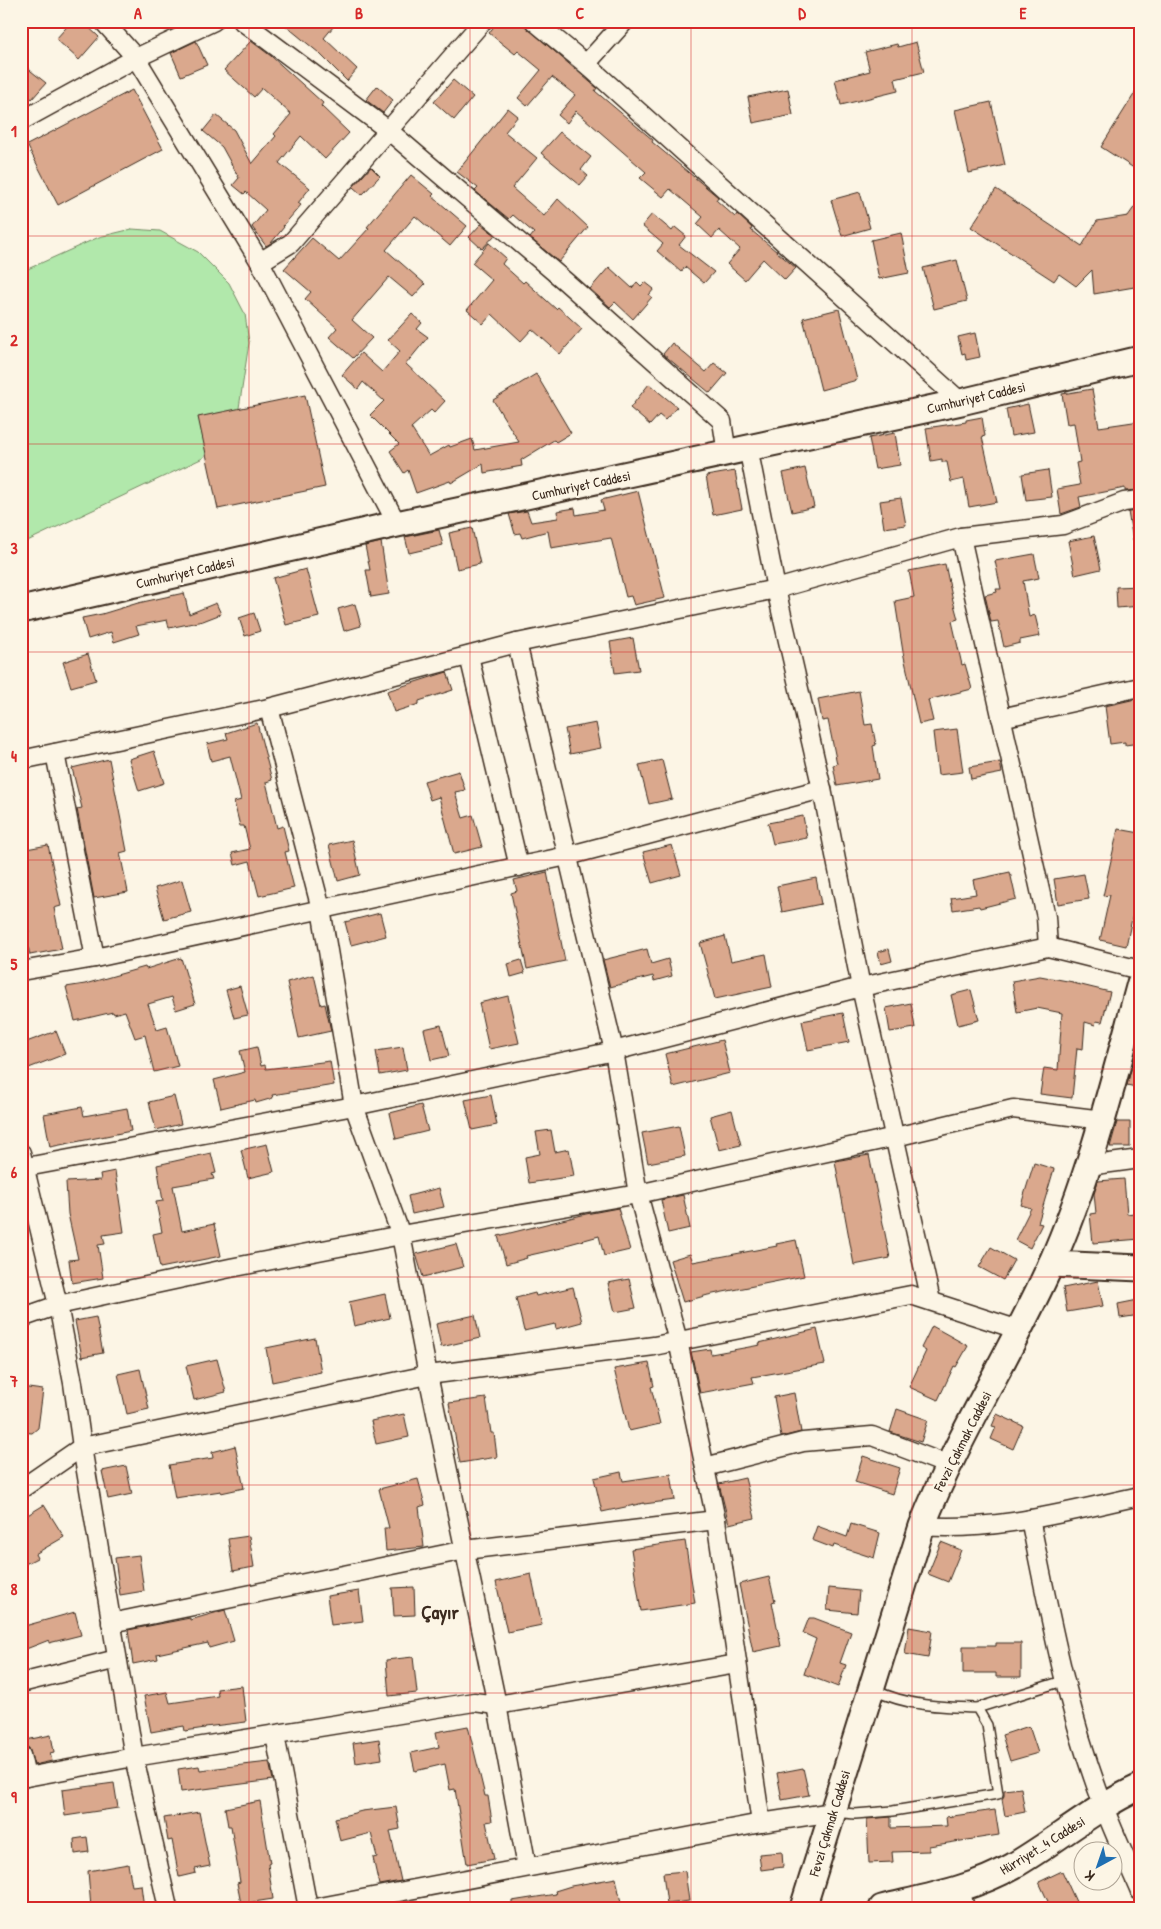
<svg xmlns="http://www.w3.org/2000/svg" width="1161" height="1929" viewBox="0 0 1161 1929" font-family="'Patrick Hand',sans-serif">
<rect width="100%" height="100%" fill="#fcf5e5"/>
<filter id="ink" filterUnits="userSpaceOnUse"><feTurbulence type="fractalNoise" baseFrequency=".02" numOctaves="2"/><feDisplacementMap in="SourceGraphic" scale="10" xChannelSelector="R" yChannelSelector="G"/><feConvolveMatrix kernelMatrix="1 2 1 2 8 2 1 2 1" color-interpolation-filters="sRGB"/></filter>
<g filter="url(#ink)">
<path fill="#b1e8ab" stroke="#768964" d="M132 229 160 231 198 252 229 283 245 314 249 343 239 408 203 458 21 544V272L99 237Z"/>
<g fill="#daa88d" stroke="#3b2a1e">
<path d="M72 21H82L99 37 79 60 56 39Z"/>
<path d="M280 21H338L324 38 357 69 347 81 319 53Z"/>
<path d="M498 21H519L525 26 597 88 595 91 653 140 652 142 718 197 716 200 735 217 737 214 752 228 751 230 796 268 785 280 763 259 745 280 727 264 740 249 719 230 712 238 697 224 703 217 670 189 663 197 640 178 646 172 576 111 567 123 558 115 575 95 552 77 527 106 518 98 541 70 518 51 515 54 489 33Z"/>
<path d="M196 41 207 65 181 76 171 53Z"/>
<path d="M251 41 271 56 323 103 321 106 349 133 325 159 301 136 279 163 310 188 298 203 301 205 283 226 284 227 271 243 266 246 252 227 266 210 246 192 244 194 233 185 239 178 222 147 203 131 216 115 234 130 252 164 276 136 274 134 291 114 262 88 254 97 224 70Z"/>
<path d="M916 42 924 72 895 79 898 91 841 105 835 80 870 71 865 52 897 44 898 47Z"/>
<path d="M21 63 46 83 32 99 21 90Z"/>
<path d="M453 80 473 97 454 120 434 102Z"/>
<path d="M1140 85V172L1101 147Z"/>
<path d="M377 86 393 100 383 113 366 100Z"/>
<path d="M788 89 793 115 753 123 748 97Z"/>
<path d="M132 90 163 149 58 205 27 145Z"/>
<path d="M991 102 1005 165 969 173 955 110Z"/>
<path d="M508 108 518 116 505 132 537 158 512 188 544 216 558 199 588 227 559 262 530 238 534 233 513 215 509 219 475 191 478 188 457 172Z"/>
<path d="M560 132 591 157 581 170 588 176 580 185 541 153Z"/>
<path d="M371 167 380 176 362 195 353 187Z"/>
<path d="M411 175 434 194 432 196 467 226 450 246 415 216 386 250 425 284 413 297 389 277 352 320 372 338 353 358 329 337 337 328 305 299 311 292 284 269 312 238 339 261 369 228 367 227Z"/>
<path d="M996 189 1082 246 1097 221 1128 216 1140 199V286L1094 294 1092 270 1076 286 1059 274 1054 281 971 227Z"/>
<path d="M860 192 870 228 842 236 831 200Z"/>
<path d="M652 214 672 231 675 227 686 236 679 245 714 272 704 283 685 267 681 272 657 251 663 244 642 226Z"/>
<path d="M481 224 495 235 482 249 469 237Z"/>
<path d="M901 233 909 273 879 279 871 240Z"/>
<path d="M489 243 506 258 502 264 523 283 525 281 556 309 558 307 582 329 560 354 532 329 521 341 492 314 483 324 467 310 492 280 472 263Z"/>
<path d="M957 260 967 301 934 309 923 268Z"/>
<path d="M609 267 632 288 637 282 641 286 645 282 654 289 649 295 652 297 633 319 615 302 610 307 590 289Z"/>
<path d="M839 309 857 380 821 390 803 318Z"/>
<path d="M412 314 422 323 417 329 428 337 406 364 445 401 434 413 431 410 411 428 429 456 449 445 450 447 472 439 475 450 519 442 493 400 536 374 571 433 556 442 554 440 521 460 522 466 484 473 483 464 451 483 450 481 416 493 408 470 404 473 390 451 399 444 370 415 384 401 363 382 358 389 342 375 361 353 382 372 400 351 388 340Z"/>
<path d="M975 333 980 357 966 360 965 353 962 354 958 337Z"/>
<path d="M672 343 706 372 714 363 727 373 710 393 663 354Z"/>
<path d="M649 384 677 407 665 420 659 415 650 425 630 408Z"/>
<path d="M1092 389 1099 427 1140 421V490L1125 491V488L1079 497 1081 507 1061 514 1057 489 1080 485 1076 463 1080 462 1074 423 1067 424 1062 394Z"/>
<path d="M305 395 325 487 218 509 198 417Z"/>
<path d="M1028 404 1034 432 1011 436 1006 409Z"/>
<path d="M982 417 985 436 982 437 997 502 969 507 964 479 951 482 947 462H942V459L931 461 926 428 966 422V420Z"/>
<path d="M895 433 900 465 875 469 869 438Z"/>
<path d="M805 468 814 507 792 512 783 473Z"/>
<path d="M1048 470 1052 497 1026 500 1022 474Z"/>
<path d="M735 471 742 509 713 515 706 476Z"/>
<path d="M638 491 665 598 634 605 631 596 626 597 611 538 551 548 548 531 522 538 520 533 515 534 509 514 527 511 531 522 558 518 557 511 575 508 576 515 604 510 601 500Z"/>
<path d="M901 498 906 525 884 528 880 501Z"/>
<path d="M1140 511V540H1133L1128 512Z"/>
<path d="M472 528 480 564 457 569 449 533Z"/>
<path d="M439 530 443 545 409 553 405 537Z"/>
<path d="M1094 536 1101 569 1075 575 1068 541Z"/>
<path d="M381 542 389 594 371 597 366 570H370L365 546Z"/>
<path d="M1034 554 1039 578 1023 581 1029 617 1035 615 1040 636 1020 640V643L1004 647 998 621 991 622 985 595 997 592 996 589H1001L995 561Z"/>
<path d="M945 564 952 597 958 619 952 621 962 665 965 664 972 689 928 700 933 721 919 724 903 652 895 601 914 597 909 571Z"/>
<path d="M306 569 319 617 286 625 273 578Z"/>
<path d="M1140 586V606L1117 608 1116 587Z"/>
<path d="M184 593 189 614 216 603 221 614 203 621 169 628 167 620 136 626 139 634 114 642 111 632 88 639 82 618 102 614 138 603Z"/>
<path d="M355 604 361 626 344 631 338 609Z"/>
<path d="M254 613 260 631 245 636 239 618Z"/>
<path d="M633 638 639 670 615 673 610 642Z"/>
<path d="M88 654 96 680 71 687 63 662Z"/>
<path d="M447 672 453 690 419 701V704L394 712 387 691Z"/>
<path d="M859 691 865 725 872 724 876 745 873 746 878 779 837 786 833 765 837 764 828 720 822 721 818 699Z"/>
<path d="M1140 698V743L1125 745V742L1110 744 1105 706Z"/>
<path d="M257 723 272 780 266 782 277 828 283 826 289 851 285 852 294 888 259 896 250 861 235 865 232 853 250 849 244 826H240L234 802 241 800 230 756 211 761 207 744 228 739 226 733Z"/>
<path d="M596 723 601 748 570 754 565 729Z"/>
<path d="M957 729 963 772 938 775 933 732Z"/>
<path d="M154 751 164 783 139 791 129 759Z"/>
<path d="M109 759 127 851 120 853 128 892 94 898 77 809 82 808 72 768Z"/>
<path d="M662 760 672 799 649 804 639 765Z"/>
<path d="M1000 762 1002 773 971 779 969 767Z"/>
<path d="M459 771 465 790 455 792 463 818 473 815 482 847 454 854 439 797 430 800 424 781Z"/>
<path d="M803 816 807 838 773 844 768 823Z"/>
<path d="M1118 829 1140 833V882L1126 946 1100 940 1110 895 1103 896Z"/>
<path d="M352 840 360 875 338 881 329 845Z"/>
<path d="M48 845 61 906 54 908 62 949 30 955 25 933 29 932 21 901V896H25L21 877V850Z"/>
<path d="M672 845 681 875 652 883 643 852Z"/>
<path d="M547 872 565 961 527 969 511 893 517 891 514 880Z"/>
<path d="M1010 872 1016 899 980 908 979 906 953 910 951 898 976 894 973 880Z"/>
<path d="M1084 874 1089 899 1058 904 1054 879Z"/>
<path d="M816 878 821 904 782 912 777 886Z"/>
<path d="M182 880 191 912 164 919 155 888Z"/>
<path d="M380 913 386 936 351 945 345 922Z"/>
<path d="M725 936 731 961 766 954 772 987 715 999 700 943Z"/>
<path d="M647 949 651 964 668 959 672 976 654 981 653 976 610 987 603 960Z"/>
<path d="M889 949 892 961 881 964 878 952Z"/>
<path d="M181 958 195 1004 176 1010 172 997 148 1004 157 1030 167 1027 178 1066 154 1072 145 1035 135 1038 125 1011 114 1014 113 1012 75 1021 66 987 85 984 145 967 146 969Z"/>
<path d="M521 960 525 973 511 977 508 964Z"/>
<path d="M314 975 321 1005 325 1004 331 1031 299 1038 287 982Z"/>
<path d="M1040 976 1073 982V983L1110 992 1102 1022 1096 1021 1095 1025 1085 1022 1083 1049 1077 1048 1072 1098 1040 1094 1044 1068 1058 1070 1062 1013 1037 1008 1017 1012 1012 981Z"/>
<path d="M240 986 248 1015 234 1018 226 990Z"/>
<path d="M971 990 979 1020 958 1025 951 995Z"/>
<path d="M508 996 519 1043 489 1049 479 1003Z"/>
<path d="M911 1003 915 1028 890 1032 886 1008Z"/>
<path d="M843 1013 849 1042 808 1050 802 1021Z"/>
<path d="M441 1025 449 1056 431 1060 424 1029Z"/>
<path d="M56 1031 65 1054 21 1071V1044Z"/>
<path d="M722 1040 730 1073 673 1087 665 1054Z"/>
<path d="M257 1047 261 1066 265 1065 266 1069 330 1061 334 1085 272 1095 273 1098 256 1103 255 1100 221 1108 214 1080 245 1072 240 1051Z"/>
<path d="M403 1047 407 1070 380 1075 376 1051Z"/>
<path d="M1136 1051 1140 1052V1088L1127 1085Z"/>
<path d="M491 1095 497 1125 472 1130 465 1100Z"/>
<path d="M174 1096 181 1124 156 1130 149 1102Z"/>
<path d="M421 1105 428 1131 396 1139 390 1113Z"/>
<path d="M82 1107 84 1116 127 1108 131 1131 50 1147 44 1114Z"/>
<path d="M732 1110 741 1145 719 1150 710 1116Z"/>
<path d="M1117 1122H1130V1147H1110Z"/>
<path d="M679 1126 685 1156 648 1163 642 1133Z"/>
<path d="M551 1130 555 1152 569 1149 574 1176 529 1183 525 1157 540 1154 536 1132Z"/>
<path d="M267 1144 274 1172 248 1178 241 1150Z"/>
<path d="M211 1153 216 1173 212 1174 214 1179 173 1186 182 1231 214 1224 221 1256 160 1268 153 1234 162 1232 156 1202 163 1201 157 1165Z"/>
<path d="M869 1155 890 1258 854 1265 835 1161Z"/>
<path d="M1034 1163 1054 1169 1038 1223 1042 1224 1030 1248 1015 1240 1031 1208 1021 1205Z"/>
<path d="M115 1171 124 1232 103 1235 105 1244 98 1245 103 1278 72 1283 69 1260 78 1259 68 1214 66 1182 101 1180 100 1174Z"/>
<path d="M1124 1179 1127 1214 1140 1212V1239L1093 1243 1090 1214 1096 1213 1094 1194 1098 1181Z"/>
<path d="M439 1188 444 1207 412 1214 408 1196Z"/>
<path d="M683 1195 690 1228 668 1233 661 1200Z"/>
<path d="M618 1208 630 1250 604 1256 599 1236 566 1245V1247L526 1256 527 1258 506 1264 498 1236 586 1214Z"/>
<path d="M796 1240 804 1276 708 1295 683 1302 670 1260 690 1254 693 1262 777 1246 776 1244Z"/>
<path d="M456 1244 463 1267 423 1277 416 1254Z"/>
<path d="M991 1247 1014 1260 1003 1280 979 1267Z"/>
<path d="M629 1279 636 1308 615 1312 608 1283Z"/>
<path d="M1098 1281 1103 1306 1067 1312 1063 1288Z"/>
<path d="M573 1287 582 1322 556 1329 555 1324 524 1331 516 1298 535 1293 536 1296Z"/>
<path d="M385 1294 390 1318 354 1326 349 1302Z"/>
<path d="M1138 1300 1140 1315 1120 1318 1118 1304Z"/>
<path d="M475 1315 480 1338 441 1347 436 1324Z"/>
<path d="M96 1317 103 1353 82 1357 75 1321Z"/>
<path d="M932 1326 968 1346 956 1367 954 1366 938 1400 909 1387 926 1351 921 1348Z"/>
<path d="M817 1329 825 1364 752 1377 754 1383 700 1393 691 1352 710 1349 711 1354 760 1345 759 1343Z"/>
<path d="M315 1338 321 1372 272 1382 266 1348Z"/>
<path d="M217 1359 226 1392 194 1400 186 1366Z"/>
<path d="M649 1363 654 1386 651 1387 660 1424 629 1431 614 1369Z"/>
<path d="M140 1369 149 1409 127 1414 118 1374Z"/>
<path d="M21 1387 43 1390 38 1428 32 1433 21 1432Z"/>
<path d="M794 1393 801 1432 781 1437 774 1397Z"/>
<path d="M486 1398 491 1433H494L497 1457 460 1463 449 1403Z"/>
<path d="M897 1409 928 1420 921 1442 890 1432Z"/>
<path d="M404 1414 409 1437 376 1444 371 1421Z"/>
<path d="M997 1414 1023 1426 1013 1449 991 1439 996 1427 992 1426Z"/>
<path d="M235 1446 244 1488 221 1493V1491L175 1498 169 1465 213 1458 212 1452Z"/>
<path d="M863 1456 900 1468 892 1494 855 1482Z"/>
<path d="M126 1466 132 1494 108 1499 102 1471Z"/>
<path d="M621 1472 623 1481 671 1474 675 1500 644 1504V1503L602 1512 594 1478Z"/>
<path d="M745 1478 755 1518 729 1524 719 1484Z"/>
<path d="M418 1479 425 1505 419 1507 424 1547 386 1551 384 1528H389L379 1489Z"/>
<path d="M44 1505 64 1537 35 1554 37 1558 21 1566V1519Z"/>
<path d="M851 1524 880 1533 874 1558 834 1545 833 1548 812 1540 817 1526 847 1537Z"/>
<path d="M249 1536 254 1567 233 1571 228 1539Z"/>
<path d="M685 1541 695 1603 641 1611 631 1549Z"/>
<path d="M941 1542 961 1550 948 1582 928 1574Z"/>
<path d="M139 1555 144 1591 120 1595 115 1558Z"/>
<path d="M531 1574 542 1625 507 1632 496 1582Z"/>
<path d="M769 1577 775 1601 772 1602 781 1646 753 1652 739 1584Z"/>
<path d="M414 1587 415 1615 394 1616 392 1588Z"/>
<path d="M829 1588 859 1591 857 1613 827 1610Z"/>
<path d="M359 1591 363 1621 331 1625 327 1596Z"/>
<path d="M225 1610 234 1641 209 1648 208 1643 157 1654 158 1659 133 1664 128 1630 190 1618V1620Z"/>
<path d="M75 1612 81 1635 49 1643V1640L21 1651V1627Z"/>
<path d="M809 1618H814L851 1632 840 1663 846 1665 838 1687 804 1674 816 1639 803 1633Z"/>
<path d="M909 1627 932 1631 928 1658 905 1654Z"/>
<path d="M996 1643H1021V1677H996V1673H963V1646H996Z"/>
<path d="M413 1657 417 1693 389 1696 386 1660Z"/>
<path d="M242 1686 246 1722 205 1727V1728L185 1731 184 1726 151 1732 144 1696 167 1692 170 1703 218 1696 217 1689Z"/>
<path d="M468 1726 485 1796H488L492 1821 486 1822 494 1859 467 1864 455 1789 450 1790 445 1764 415 1771 411 1753 439 1747 436 1732Z"/>
<path d="M1029 1726 1038 1753 1010 1761 1002 1735Z"/>
<path d="M51 1735 54 1752 50 1753 52 1761 34 1765 29 1748 21 1745V1741Z"/>
<path d="M379 1739 382 1759 356 1763 353 1743Z"/>
<path d="M269 1762 273 1780 181 1792 178 1769 199 1766 200 1770Z"/>
<path d="M803 1768 809 1795 782 1800 777 1773Z"/>
<path d="M114 1783 118 1808 65 1816 62 1790Z"/>
<path d="M1021 1788 1025 1812 1005 1816 1002 1799 1004 1796V1790Z"/>
<path d="M260 1801 270 1863 268 1864 273 1899 241 1904 237 1883 240 1882 231 1826H228L225 1808Z"/>
<path d="M396 1807 400 1829 390 1831 401 1881 379 1885 373 1858 377 1857 371 1833 340 1841 335 1818 362 1811Z"/>
<path d="M995 1810 999 1835 929 1846V1851L892 1852 893 1862 869 1863 867 1819 891 1817V1828L947 1826 946 1817Z"/>
<path d="M199 1812 210 1866 195 1869 196 1873 179 1877 172 1840 168 1841 164 1818Z"/>
<path d="M87 1837 89 1852 75 1854 74 1839Z"/>
<path d="M782 1852 783 1867 761 1870 759 1854Z"/>
<path d="M128 1864 132 1886 141 1885 144 1908H91L88 1871Z"/>
<path d="M685 1871 689 1901 667 1904 663 1873Z"/>
<path d="M1062 1871 1077 1904 1068 1908H1051L1039 1882Z"/>
<path d="M616 1878 621 1903 596 1908H512V1901L556 1894 555 1891 571 1886Z"/>
</g>
<g fill="none" stroke-linecap="round" stroke-linejoin="round">
<g stroke="#3b2a1e" stroke-width="12">
<g id="lane">
<path d="M977 1708 1066 1680"/>
<path d="M833 1812 855 1814 893 1811 998 1794 987 1725 977 1708C941 1707 907 1706 874 1690"/>
</g>
</g>
<g stroke="#3b2a1e" stroke-width="21">
<g id="street">
<path d="M103 21 136 58 260 262 397 524"/>
<path d="M242 21 388 130 566 282 722 421 727 454"/>
<path d="M534 21 586 64 961 402"/>
<path d="M586 64 625 21"/>
<path d="M21 121 136 58 214 21"/>
<path d="M260 262 291 243 483 21"/>
<path d="M748 447 776 589 822 789 861 987 931 1301"/>
<path d="M961 537 1046 917 1048 947"/>
<path d="M517 643 614 1051 638 1194 678 1341 716 1520 761 1823"/>
<path d="M469 656 519 867"/>
<path d="M269 708 321 909 354 1106 401 1235 428 1375 497 1705 527 1867"/>
<path d="M1001 718 1140 687"/>
<path d="M55 753 95 958"/>
<path d="M21 760 269 708 517 643 776 589 961 537 1063 525 1124 502 1140 500"/>
<path d="M21 971 95 958 567 856 822 789"/>
<path d="M21 1153 58 1305 73 1383 82 1447 134 1757 168 1908"/>
<path d="M1088 1166 1140 1159"/>
<path d="M21 1168 354 1106 614 1051 861 987 1048 947 1140 970"/>
<path d="M21 1318 58 1305 230 1268 401 1235 638 1194 895 1137 1013 1109 1103 1120"/>
<path d="M705 1467 803 1442 872 1436 948 1465"/>
<path d="M21 1489 82 1447 428 1375 654 1346 911 1295 1019 1330"/>
<path d="M1030 1519C1050 1616 1068 1715 1104 1807 1115 1836 1128 1863 1140 1891"/>
<path d="M922 1526C996 1532 1069 1511 1140 1496"/>
<path d="M111 1623 465 1550 716 1520"/>
<path d="M21 1683 117 1659"/>
<path d="M275 1735 308 1908"/>
<path d="M21 1755 26 1777"/>
<path d="M21 1778 134 1757 474 1702 497 1705 737 1664"/>
<path d="M960 1889 965 1908"/>
<path d="M315 1908 761 1823 833 1812"/>
</g>
</g>
<g stroke="#3b2a1e" stroke-width="29">
<g id="secondary">
<path d="M21 610 397 524 961 402 1140 359"/>
<path d="M1051 1264 1140 1268"/>
<path d="M803 1908 922 1526C958 1435 1011 1353 1051 1264 1091 1174 1114 1078 1140 983"/>
<path d="M882 1908C927 1897 973 1889 1013 1866 1056 1841 1094 1808 1140 1787"/>
</g>
</g>
<use href="#lane" stroke="#fcf5e5" stroke-width="9"/>
<use href="#street" stroke="#fcf5e5" stroke-width="18"/>
<use href="#secondary" stroke="#fcf5e5" stroke-width="25"/>
</g>
</g>
<path fill="none" stroke="#d62828" stroke-width="1" stroke-opacity="0.55" d="M249 21V1908M470 21V1908M691 21V1908M912 21V1908M21 236H1140M21 444H1140M21 652H1140M21 860H1140M21 1069H1140M21 1277H1140M21 1485H1140M21 1693H1140"/>
<g text-anchor="middle" dominant-baseline="central" stroke-width="4.5" stroke-linejoin="round" paint-order="stroke">
<g font-size="14" fill="#3b2a1e" stroke="#fcf5e5">
<text transform="translate(976 397) rotate(-13)">Cumhuriyet Caddesi</text>
<text transform="translate(581 485) rotate(-12)">Cumhuriyet Caddesi</text>
<text transform="translate(185 572) rotate(-13)">Cumhuriyet Caddesi</text>
<text transform="translate(962 1441) rotate(-63)">Fevzi Çakmak Caddesi</text>
<text transform="translate(829 1823) rotate(-73)">Fevzi Çakmak Caddesi</text>
<text transform="translate(1042 1845) rotate(-32)">Hürriyet_4 Caddesi</text>
</g>
<g font-size="19" font-weight="bold" fill="#3b2a1e" stroke="#fcf5e5">
<text x="440" y="1612">Çayır</text>
</g>
</g>
<rect width="1161" height="1929" fill="none" stroke="#fcf5e5" stroke-width="55"/>
<g transform="translate(1098 1866) rotate(220)"><circle r="24" fill="#fcf5e5" stroke="#afa495"/>
<path d="M0-4L9 19L0 12L-9 19Z" fill="#1f6fb2"/>
<text y="-8" font-size="14" font-weight="bold" text-anchor="middle" fill="#3b2a1e">K</text>
</g>
<rect x="28" y="28" width="1106" height="1874" fill="none" stroke="#d62828" stroke-width="2"/>
<g font-size="16" text-anchor="middle" font-weight="bold" fill="#d62828">
<text x="138" y="19">A</text>
<text x="359" y="19">B</text>
<text x="580" y="19">C</text>
<text x="802" y="19">D</text>
<text x="1023" y="19">E</text>
<text x="14" y="137">1</text>
<text x="14" y="346">2</text>
<text x="14" y="554">3</text>
<text x="14" y="762">4</text>
<text x="14" y="970">5</text>
<text x="14" y="1178">6</text>
<text x="14" y="1387">7</text>
<text x="14" y="1595">8</text>
<text x="14" y="1803">9</text>
</g>
</svg>
